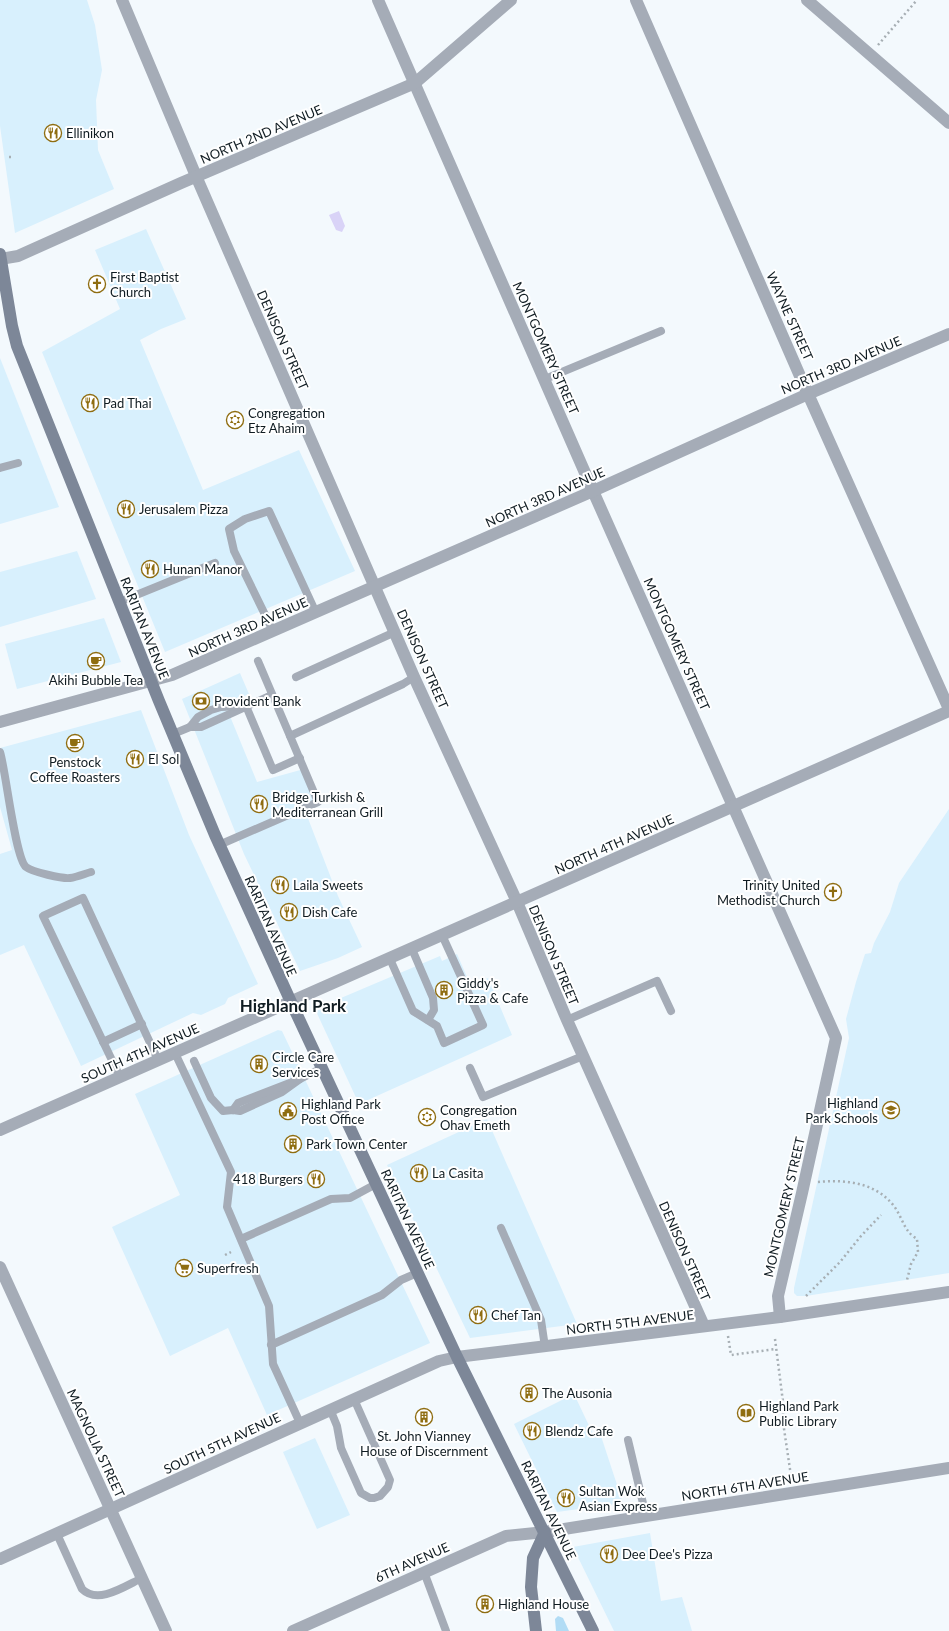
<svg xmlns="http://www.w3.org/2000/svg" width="949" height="1631" viewBox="0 0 949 1631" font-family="Lato,sans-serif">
<rect width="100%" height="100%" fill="#f3f9fd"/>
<g fill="#d8f0fd">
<path d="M0 0H87L95 25 102 70 96 100 98 150 114 189 15 233 0 126Z"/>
<path d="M146 229 186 319 161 329 140 340 203 490 299 450 355 571 165 652 42 352 120 309 95 250Z"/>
<path d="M0 358 59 507 0 524Z"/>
<path d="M77 551 96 599 0 627V572Z"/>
<path d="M104 618 121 662 17 689 5 644Z"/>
<path d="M240 673 249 694 225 704 257 782 304 769 318 802 304 808 338 896 362 947 338 958 300 971 244 854 182 699Z"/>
<path d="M141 710 189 835 258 984 228 998 225 1004 201 1015 193 1013 81 1066 24 945 0 955V854L12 850 0 807V748Z"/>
<path d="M949 809V1273L806 1296H797L794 1293V1288L849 1038 846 1019 856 982 865 954 871 953 874 943 890 912 899 883Z"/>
<path d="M457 954 471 986 488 978 512 1035 359 1104 315 1009 440 956 442 961Z"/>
<path d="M278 1030 282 1031 430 1343 267 1415 228 1328 170 1356 112 1227 180 1195 135 1094Z"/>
<path d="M487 1119 577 1324 470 1338 387 1165Z"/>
<path d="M574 1394 593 1434 599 1432 601 1436 623 1503 557 1512 514 1424Z"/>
<path d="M315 1438 350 1515 317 1529 283 1452Z"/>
<path d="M650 1533 661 1601 682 1597 692 1631H614L573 1547Z"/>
</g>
<path fill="#b1dcf5" d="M558 1616 563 1618 569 1631H556L555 1619Z"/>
<path fill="#d9d3f7" d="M339 211 345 226 342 232 336 230 329 215Z"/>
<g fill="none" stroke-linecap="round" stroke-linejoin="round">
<g stroke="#a7afb4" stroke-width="2.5" stroke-dasharray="2 3" stroke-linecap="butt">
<path d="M878 45 917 0"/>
<path d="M9 157H11"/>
<path d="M818 1182C846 1179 879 1183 896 1209 900 1215 904 1226 908 1231 910 1234 914 1237 917 1239L918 1252 911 1264 907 1280"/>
<path d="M225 1255 231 1252"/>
<path d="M806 1296 840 1262 861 1236 881 1215"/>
<path d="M728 1336 731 1355 776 1349"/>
<path d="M775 1339 783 1402V1422L791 1476"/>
</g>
<g stroke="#a5acb7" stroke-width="8">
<path d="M545 379 661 331"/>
<path d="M0 468 18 463"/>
<path d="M119 602 215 563"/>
<path d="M273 631 234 551 229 529 245 519 269 511 316 613"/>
<path d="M258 661 290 736 403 684 414 677"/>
<path d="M296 677 395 632"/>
<path d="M246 706 273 770 300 758"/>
<path d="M190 727H201L272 695"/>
<path d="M173 734 190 727 198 717 211 710 221 707 242 706"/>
<path d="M0 752C6 771 15 858 26 867 32 872 63 879 70 878 77 877 84 874 91 872"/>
<path d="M219 845 318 802 290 736"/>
<path d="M412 949 433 998 434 1010 428 1020"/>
<path d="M390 959 413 1011 437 1026 444 1043 483 1025 442 935"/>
<path d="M567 1020 657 981 671 1011"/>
<path d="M103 1042 142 1024"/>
<path d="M175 1053 231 1172 227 1207 269 1306 273 1364 300 1423"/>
<path d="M194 1061 211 1098 223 1111 233 1110 240 1111 282 1092 300 1079"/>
<path d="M470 1068 483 1097 583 1056"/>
<path d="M120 1077 43 916 83 898 158 1060"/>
<path d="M233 1110 238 1103 300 1079 322 1068"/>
<path d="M501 1228 541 1320 545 1347"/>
<path d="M241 1239 331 1199 350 1198 376 1184"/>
<path d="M271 1345 382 1295 401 1280 417 1273"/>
<path d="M330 1409 337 1426 341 1448 361 1493 370 1498H374L380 1496 388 1487 390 1480 354 1399"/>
<path d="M628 1440 646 1516"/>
<path d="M57 1534 82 1589C98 1605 125 1586 142 1578"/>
<path d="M424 1572 446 1631"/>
</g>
<g stroke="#a5acb7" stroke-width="12">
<path d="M122 0 196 176 414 677 517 902 567 1020 704 1326"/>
<path d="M378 0 593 491 836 1038 802 1193 778 1296 780 1317"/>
<path d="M636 0 800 376 949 709"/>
<path d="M807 0 949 123"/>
<path d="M0 259 18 256 181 183 415 83 511 0"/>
<path d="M0 722 172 675 593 491 808 394 949 334"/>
<path d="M0 1130 949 711"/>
<path d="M0 1267 166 1631"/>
<path d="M0 1559 439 1361 457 1357 780 1317 949 1292"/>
<path d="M293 1631 506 1536 545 1532 949 1468"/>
</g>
<g stroke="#7d8798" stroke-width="12">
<path d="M0 254 12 326 17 346 159 701 215 835 291 1002 457 1357 593 1631"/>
<path d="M536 1631 531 1587 533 1558 545 1532"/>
</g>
</g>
<defs>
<g id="restaurant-ring" transform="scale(0.9)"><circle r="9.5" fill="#fff" stroke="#8f6d11" stroke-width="1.5"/><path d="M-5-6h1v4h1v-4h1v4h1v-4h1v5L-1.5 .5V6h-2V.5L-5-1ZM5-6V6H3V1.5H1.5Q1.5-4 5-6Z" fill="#8f6d11"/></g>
<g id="church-ring" transform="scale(0.9)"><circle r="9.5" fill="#fff" stroke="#8f6d11" stroke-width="1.5"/><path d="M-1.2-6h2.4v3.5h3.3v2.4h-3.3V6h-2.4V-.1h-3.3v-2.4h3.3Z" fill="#8f6d11"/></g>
<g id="synagogue-ring" transform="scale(0.9)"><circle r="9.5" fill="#fff" stroke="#8f6d11" stroke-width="1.5"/><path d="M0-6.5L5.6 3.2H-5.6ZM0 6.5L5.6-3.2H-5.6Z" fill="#8f6d11"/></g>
<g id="cafe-ring" transform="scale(0.9)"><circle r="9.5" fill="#fff" stroke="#8f6d11" stroke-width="1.5"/><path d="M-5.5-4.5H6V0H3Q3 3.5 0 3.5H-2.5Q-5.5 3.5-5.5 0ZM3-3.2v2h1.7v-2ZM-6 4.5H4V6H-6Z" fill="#8f6d11"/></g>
<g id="bank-ring" transform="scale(0.9)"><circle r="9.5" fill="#fff" stroke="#8f6d11" stroke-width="1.5"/><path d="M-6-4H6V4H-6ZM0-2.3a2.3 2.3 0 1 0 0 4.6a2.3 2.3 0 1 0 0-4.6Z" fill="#8f6d11"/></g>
<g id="building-ring" transform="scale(0.9)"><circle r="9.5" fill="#fff" stroke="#8f6d11" stroke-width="1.5"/><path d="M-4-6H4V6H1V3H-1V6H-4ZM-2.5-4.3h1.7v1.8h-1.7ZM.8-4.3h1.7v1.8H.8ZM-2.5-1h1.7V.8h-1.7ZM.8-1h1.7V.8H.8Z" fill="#8f6d11"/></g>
<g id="school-ring" transform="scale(0.9)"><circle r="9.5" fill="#fff" stroke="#8f6d11" stroke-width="1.5"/><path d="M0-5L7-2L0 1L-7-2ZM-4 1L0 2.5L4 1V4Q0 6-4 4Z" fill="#8f6d11"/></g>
<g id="civic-ring" transform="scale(0.9)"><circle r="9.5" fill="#fff" stroke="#8f6d11" stroke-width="1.5"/><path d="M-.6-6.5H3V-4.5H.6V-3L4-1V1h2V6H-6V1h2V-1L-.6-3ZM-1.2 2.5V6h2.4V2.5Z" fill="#8f6d11"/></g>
<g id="supermarket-ring" transform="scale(0.9)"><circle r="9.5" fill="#fff" stroke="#8f6d11" stroke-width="1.5"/><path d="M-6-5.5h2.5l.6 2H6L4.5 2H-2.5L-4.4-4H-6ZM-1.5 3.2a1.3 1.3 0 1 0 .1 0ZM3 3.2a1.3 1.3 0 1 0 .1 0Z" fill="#8f6d11"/></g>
<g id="library-ring" transform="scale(0.9)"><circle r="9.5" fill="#fff" stroke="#8f6d11" stroke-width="1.5"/><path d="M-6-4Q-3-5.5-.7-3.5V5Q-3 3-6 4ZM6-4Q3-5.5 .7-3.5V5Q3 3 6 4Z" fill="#8f6d11"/></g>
</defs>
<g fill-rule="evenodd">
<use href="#restaurant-ring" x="53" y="133"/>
<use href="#church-ring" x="97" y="284"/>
<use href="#restaurant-ring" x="90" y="403"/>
<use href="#synagogue-ring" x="235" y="420"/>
<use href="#restaurant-ring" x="126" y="509"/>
<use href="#restaurant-ring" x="150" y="569"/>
<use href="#cafe-ring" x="96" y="661"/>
<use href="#bank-ring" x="201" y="701"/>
<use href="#cafe-ring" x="75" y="743"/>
<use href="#restaurant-ring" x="135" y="759"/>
<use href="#restaurant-ring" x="259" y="804"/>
<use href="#restaurant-ring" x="280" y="885"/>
<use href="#church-ring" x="833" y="892"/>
<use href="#restaurant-ring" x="289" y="912"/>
<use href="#building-ring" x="444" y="990"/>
<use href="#building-ring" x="259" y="1064"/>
<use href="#school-ring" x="891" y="1110"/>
<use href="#civic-ring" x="288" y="1111"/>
<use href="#synagogue-ring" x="427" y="1117"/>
<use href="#building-ring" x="293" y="1144"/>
<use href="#restaurant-ring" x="419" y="1173"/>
<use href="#restaurant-ring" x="316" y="1179"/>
<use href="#supermarket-ring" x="184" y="1268"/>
<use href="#restaurant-ring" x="478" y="1315"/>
<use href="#building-ring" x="529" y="1393"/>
<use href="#library-ring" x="746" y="1413"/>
<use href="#building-ring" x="424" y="1417"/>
<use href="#restaurant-ring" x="532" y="1431"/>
<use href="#restaurant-ring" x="566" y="1498"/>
<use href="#restaurant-ring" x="609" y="1554"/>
<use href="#building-ring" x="485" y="1604"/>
</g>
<g text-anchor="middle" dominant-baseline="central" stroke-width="4" stroke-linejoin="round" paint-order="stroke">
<g font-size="13" fill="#101c22" stroke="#fff" text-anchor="start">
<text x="66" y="133">Ellinikon</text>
<text x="110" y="277">First Baptist<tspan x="110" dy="15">Church</tspan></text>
<text x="103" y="403">Pad Thai</text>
<text x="248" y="413">Congregation<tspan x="248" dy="15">Etz Ahaim</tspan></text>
<text x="139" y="509">Jerusalem Pizza</text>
<text x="163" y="569">Hunan Manor</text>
<text x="96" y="680" text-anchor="middle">Akihi Bubble Tea</text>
<text x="214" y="701">Provident Bank</text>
<text x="148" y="759">El Sol</text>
<text x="75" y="762" text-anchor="middle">Penstock<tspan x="75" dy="15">Coffee Roasters</tspan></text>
<text x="272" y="797">Bridge Turkish &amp;<tspan x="272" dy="15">Mediterranean Grill</tspan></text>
<text x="293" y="885">Laila Sweets</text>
<text x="820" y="885" text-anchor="end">Trinity United<tspan x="820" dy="15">Methodist Church</tspan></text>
<text x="302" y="912">Dish Cafe</text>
<text x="457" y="983">Giddy's<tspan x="457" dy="15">Pizza &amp; Cafe</tspan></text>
<text x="272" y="1057">Circle Care<tspan x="272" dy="15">Services</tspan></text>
<text x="878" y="1103" text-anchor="end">Highland<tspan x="878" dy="15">Park Schools</tspan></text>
<text x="301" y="1104">Highland Park<tspan x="301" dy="15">Post Office</tspan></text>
<text x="440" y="1110">Congregation<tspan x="440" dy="15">Ohav Emeth</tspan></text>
<text x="306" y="1144">Park Town Center</text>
<text x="432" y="1173">La Casita</text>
<text x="303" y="1179" text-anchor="end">418 Burgers</text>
<text x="197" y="1268">Superfresh</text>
<text x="491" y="1315">Chef Tan</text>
<text x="542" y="1393">The Ausonia</text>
<text x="759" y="1406">Highland Park<tspan x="759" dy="15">Public Library</tspan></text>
<text x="545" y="1431">Blendz Cafe</text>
<text x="424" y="1436" text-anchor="middle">St. John Vianney<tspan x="424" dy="15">House of Discernment</tspan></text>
<text x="579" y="1491">Sultan Wok<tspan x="579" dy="15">Asian Express</tspan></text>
<text x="622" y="1554">Dee Dee's Pizza</text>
<text x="498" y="1604">Highland House</text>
</g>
<g font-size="13" fill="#101c22" stroke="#fff">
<text transform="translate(261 134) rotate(-23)">NORTH 2ND AVENUE</text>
<text transform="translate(790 316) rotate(66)">WAYNE STREET</text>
<text transform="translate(283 340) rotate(66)">DENISON STREET</text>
<text transform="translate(546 348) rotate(66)">MONTGOMERY STREET</text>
<text transform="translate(841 365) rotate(-23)">NORTH 3RD AVENUE</text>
<text transform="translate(545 497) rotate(-24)">NORTH 3RD AVENUE</text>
<text transform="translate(248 627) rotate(-24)">NORTH 3RD AVENUE</text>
<text transform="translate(145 628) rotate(68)">RARITAN AVENUE</text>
<text transform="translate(677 644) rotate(66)">MONTGOMERY STREET</text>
<text transform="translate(423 659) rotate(66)">DENISON STREET</text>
<text transform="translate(614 844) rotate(-24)">NORTH 4TH AVENUE</text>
<text transform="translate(271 926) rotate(66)">RARITAN AVENUE</text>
<text transform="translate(554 955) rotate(67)">DENISON STREET</text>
<text transform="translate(140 1053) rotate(-24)">SOUTH 4TH AVENUE</text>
<text transform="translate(784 1207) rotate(-77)">MONTGOMERY STREET</text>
<text transform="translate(408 1219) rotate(65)">RARITAN AVENUE</text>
<text transform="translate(685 1251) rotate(66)">DENISON STREET</text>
<text transform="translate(630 1322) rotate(-7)">NORTH 5TH AVENUE</text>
<text transform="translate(96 1443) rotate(65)">MAGNOLIA STREET</text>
<text transform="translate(222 1443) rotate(-25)">SOUTH 5TH AVENUE</text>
<text transform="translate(745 1486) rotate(-9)">NORTH 6TH AVENUE</text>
<text transform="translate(549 1510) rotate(64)">RARITAN AVENUE</text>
<text transform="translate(412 1562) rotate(-24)">6TH AVENUE</text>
</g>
<g font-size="17" font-weight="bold" fill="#101c22" stroke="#fff">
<text x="293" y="1005">Highland Park</text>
</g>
</g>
</svg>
